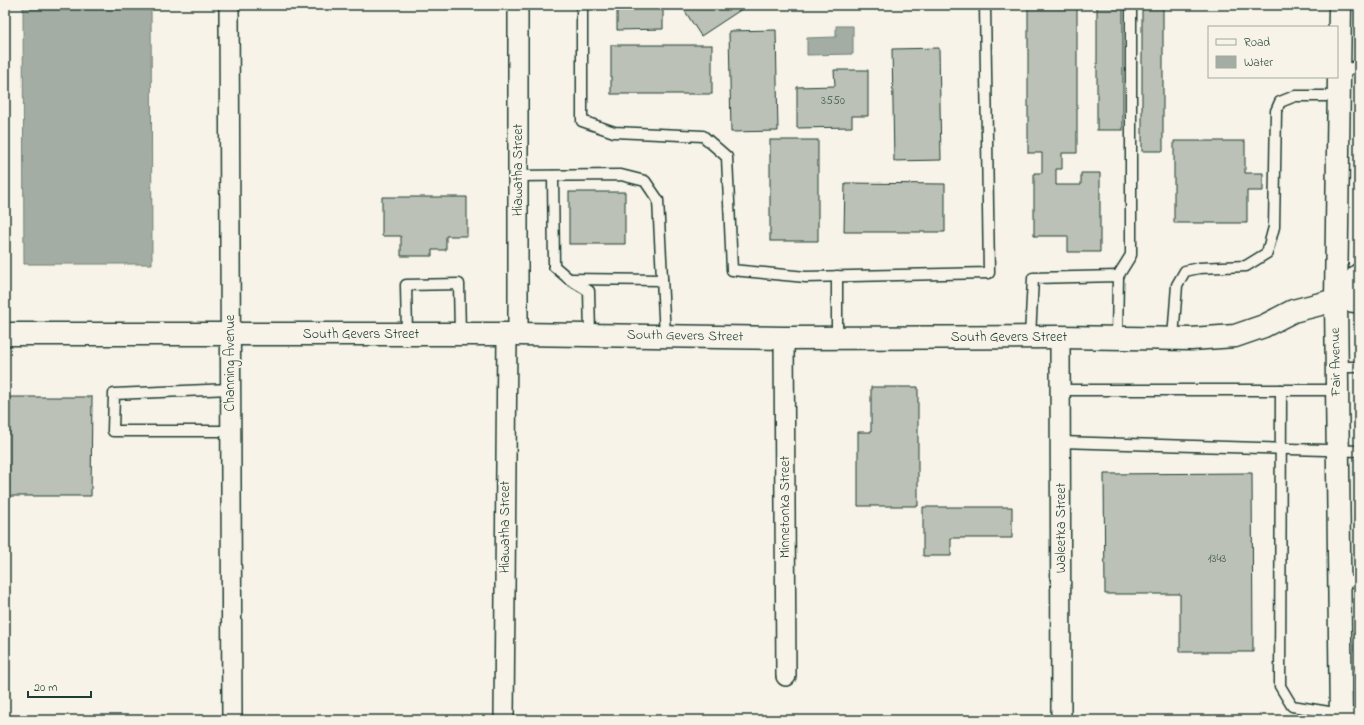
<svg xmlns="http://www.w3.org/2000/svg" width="1364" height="725" viewBox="0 0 1364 725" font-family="'Indie Flower',sans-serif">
<rect width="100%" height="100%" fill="#f7f3e8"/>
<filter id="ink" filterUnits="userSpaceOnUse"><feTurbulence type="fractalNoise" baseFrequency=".025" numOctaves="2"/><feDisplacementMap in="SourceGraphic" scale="8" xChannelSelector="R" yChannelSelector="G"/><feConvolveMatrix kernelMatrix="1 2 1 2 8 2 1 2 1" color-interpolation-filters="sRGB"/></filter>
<g filter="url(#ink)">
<g fill="#a4ada3" stroke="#6f8077">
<path d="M23 5H151L152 264H24Z"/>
<path d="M836 26H853V54L807 55V38L836 37Z"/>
</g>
<g fill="#bbc1b6" stroke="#1f3d34">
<path d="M617 5H663V29L617 30Z"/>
<path d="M681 5H748L701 36Z"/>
<path d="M1028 5H1077V153H1062V169H1056V185H1081V173H1100V252H1068V236H1034V173H1042V153H1028Z"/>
<rect x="1097" y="5" width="26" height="125"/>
<rect x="1142" y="5" width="21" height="146"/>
<path d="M776 30 778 131 731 132 729 31Z"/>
<rect x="611" y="45" width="101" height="49"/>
<path d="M939 48 941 160 894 161 892 49Z"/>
<path d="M834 70H868V116H852V127L797 128V87L835 86Z"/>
<rect x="770" y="140" width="48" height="101"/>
<path d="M1174 141H1245V173H1263V191H1247V223H1174Z"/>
<path d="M845 183 945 184V232H844Z"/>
<rect x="569" y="192" width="56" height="52"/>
<path d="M382 197H467V236H446V250H432V256H401V236H382Z"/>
<path d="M871 387H918V506H858V432H871Z"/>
<path d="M5 397H92L91 496H5Z"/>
<path d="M1252 473 1253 652H1180V594H1105L1104 474Z"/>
<path d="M923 507H1012V538H951V556H923Z"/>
</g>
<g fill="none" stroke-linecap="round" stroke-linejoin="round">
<g stroke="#1f3d34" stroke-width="13">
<g id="lane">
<path d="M582 5V121L614 132 703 136 727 157 732 270 806 277 989 273 985 5"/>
<path d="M1339 74 1359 65"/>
<path d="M518 176 621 175 645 181 658 200 665 336"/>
<path d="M553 176 554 266 569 279 589 291 590 335"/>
<path d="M837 276V338"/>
<path d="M1118 276 1131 255V5"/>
<path d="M569 279 662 280"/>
<path d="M407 334 406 285 459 284 460 334"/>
<path d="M1030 337 1033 278 1118 276 1117 338"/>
<path d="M1173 338 1177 285 1185 271 1199 268 1246 266 1267 253 1274 227 1276 111 1280 102 1295 96H1339"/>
<path d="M1337 367H1359"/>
<path d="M230 389 114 394 113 431H230"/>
<path d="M1060 390H1337"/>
<path d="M1281 390 1280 686 1292 706 1341 714 1359 713"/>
<path d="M1060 442 1359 451"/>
<path d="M1339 581 1359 582"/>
</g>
</g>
<g stroke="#1f3d34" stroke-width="22">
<g id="street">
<path d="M229 5 232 720"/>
<path d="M518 5V334"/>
<path d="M1336 300 1359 303"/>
<path d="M1060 337 1061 720"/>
<path d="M784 338 786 676"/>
<path d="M504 720 507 334"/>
</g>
</g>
<g stroke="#1f3d34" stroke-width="25">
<g id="secondary">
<path d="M1340 5 1336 300 1341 720"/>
<path d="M1336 300 1359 275"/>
<path d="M5 334H518L784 338 1060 337 1191 339 1235 336 1264 326 1293 311 1336 300"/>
</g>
</g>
<use href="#lane" stroke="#f7f3e8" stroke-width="10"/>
<use href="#street" stroke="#f7f3e8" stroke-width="19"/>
<use href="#secondary" stroke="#f7f3e8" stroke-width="22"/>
</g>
</g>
<g text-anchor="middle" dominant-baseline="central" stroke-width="3.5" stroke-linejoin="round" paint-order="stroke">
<g font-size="12" fill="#465e54">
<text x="833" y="101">3550</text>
<text x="1217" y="559">1343</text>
</g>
<g font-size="14" fill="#1f3d34" stroke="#f7f3e8">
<text transform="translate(518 170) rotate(-90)">Hiawatha Street</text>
<text x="361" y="334">South Gevers Street</text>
<text transform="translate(685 336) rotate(1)">South Gevers Street</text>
<text x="1009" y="337">South Gevers Street</text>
<text transform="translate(1336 362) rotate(-91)">Fair Avenue</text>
<text transform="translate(230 363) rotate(-90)">Channing Avenue</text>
<text transform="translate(785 507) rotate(-90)">Minnetonka Street</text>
<text transform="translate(505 527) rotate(-90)">Hiawatha Street</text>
<text transform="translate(1061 528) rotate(-90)">Waleetka Street</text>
</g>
</g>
<rect width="1364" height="725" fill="none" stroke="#f7f3e8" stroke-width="20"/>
<rect x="10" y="10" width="1344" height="705" fill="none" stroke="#1f3d34" stroke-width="1.5" filter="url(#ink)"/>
<rect x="1208" y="26" width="130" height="52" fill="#f7f3e8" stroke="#a1aaa0"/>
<rect x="1216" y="39" width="20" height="6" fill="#f7f3e8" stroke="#a1aaa0"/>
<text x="1244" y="46" font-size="12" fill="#1f3d34">Road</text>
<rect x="1216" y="56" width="20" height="12" fill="#a4ada3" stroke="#a1aaa0"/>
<text x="1244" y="66" font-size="12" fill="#1f3d34">Water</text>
<path d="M28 691v6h63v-6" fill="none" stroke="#1f3d34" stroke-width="2"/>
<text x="34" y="691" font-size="12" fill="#1f3d34" stroke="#f7f3e8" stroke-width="3" paint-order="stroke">20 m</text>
</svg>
